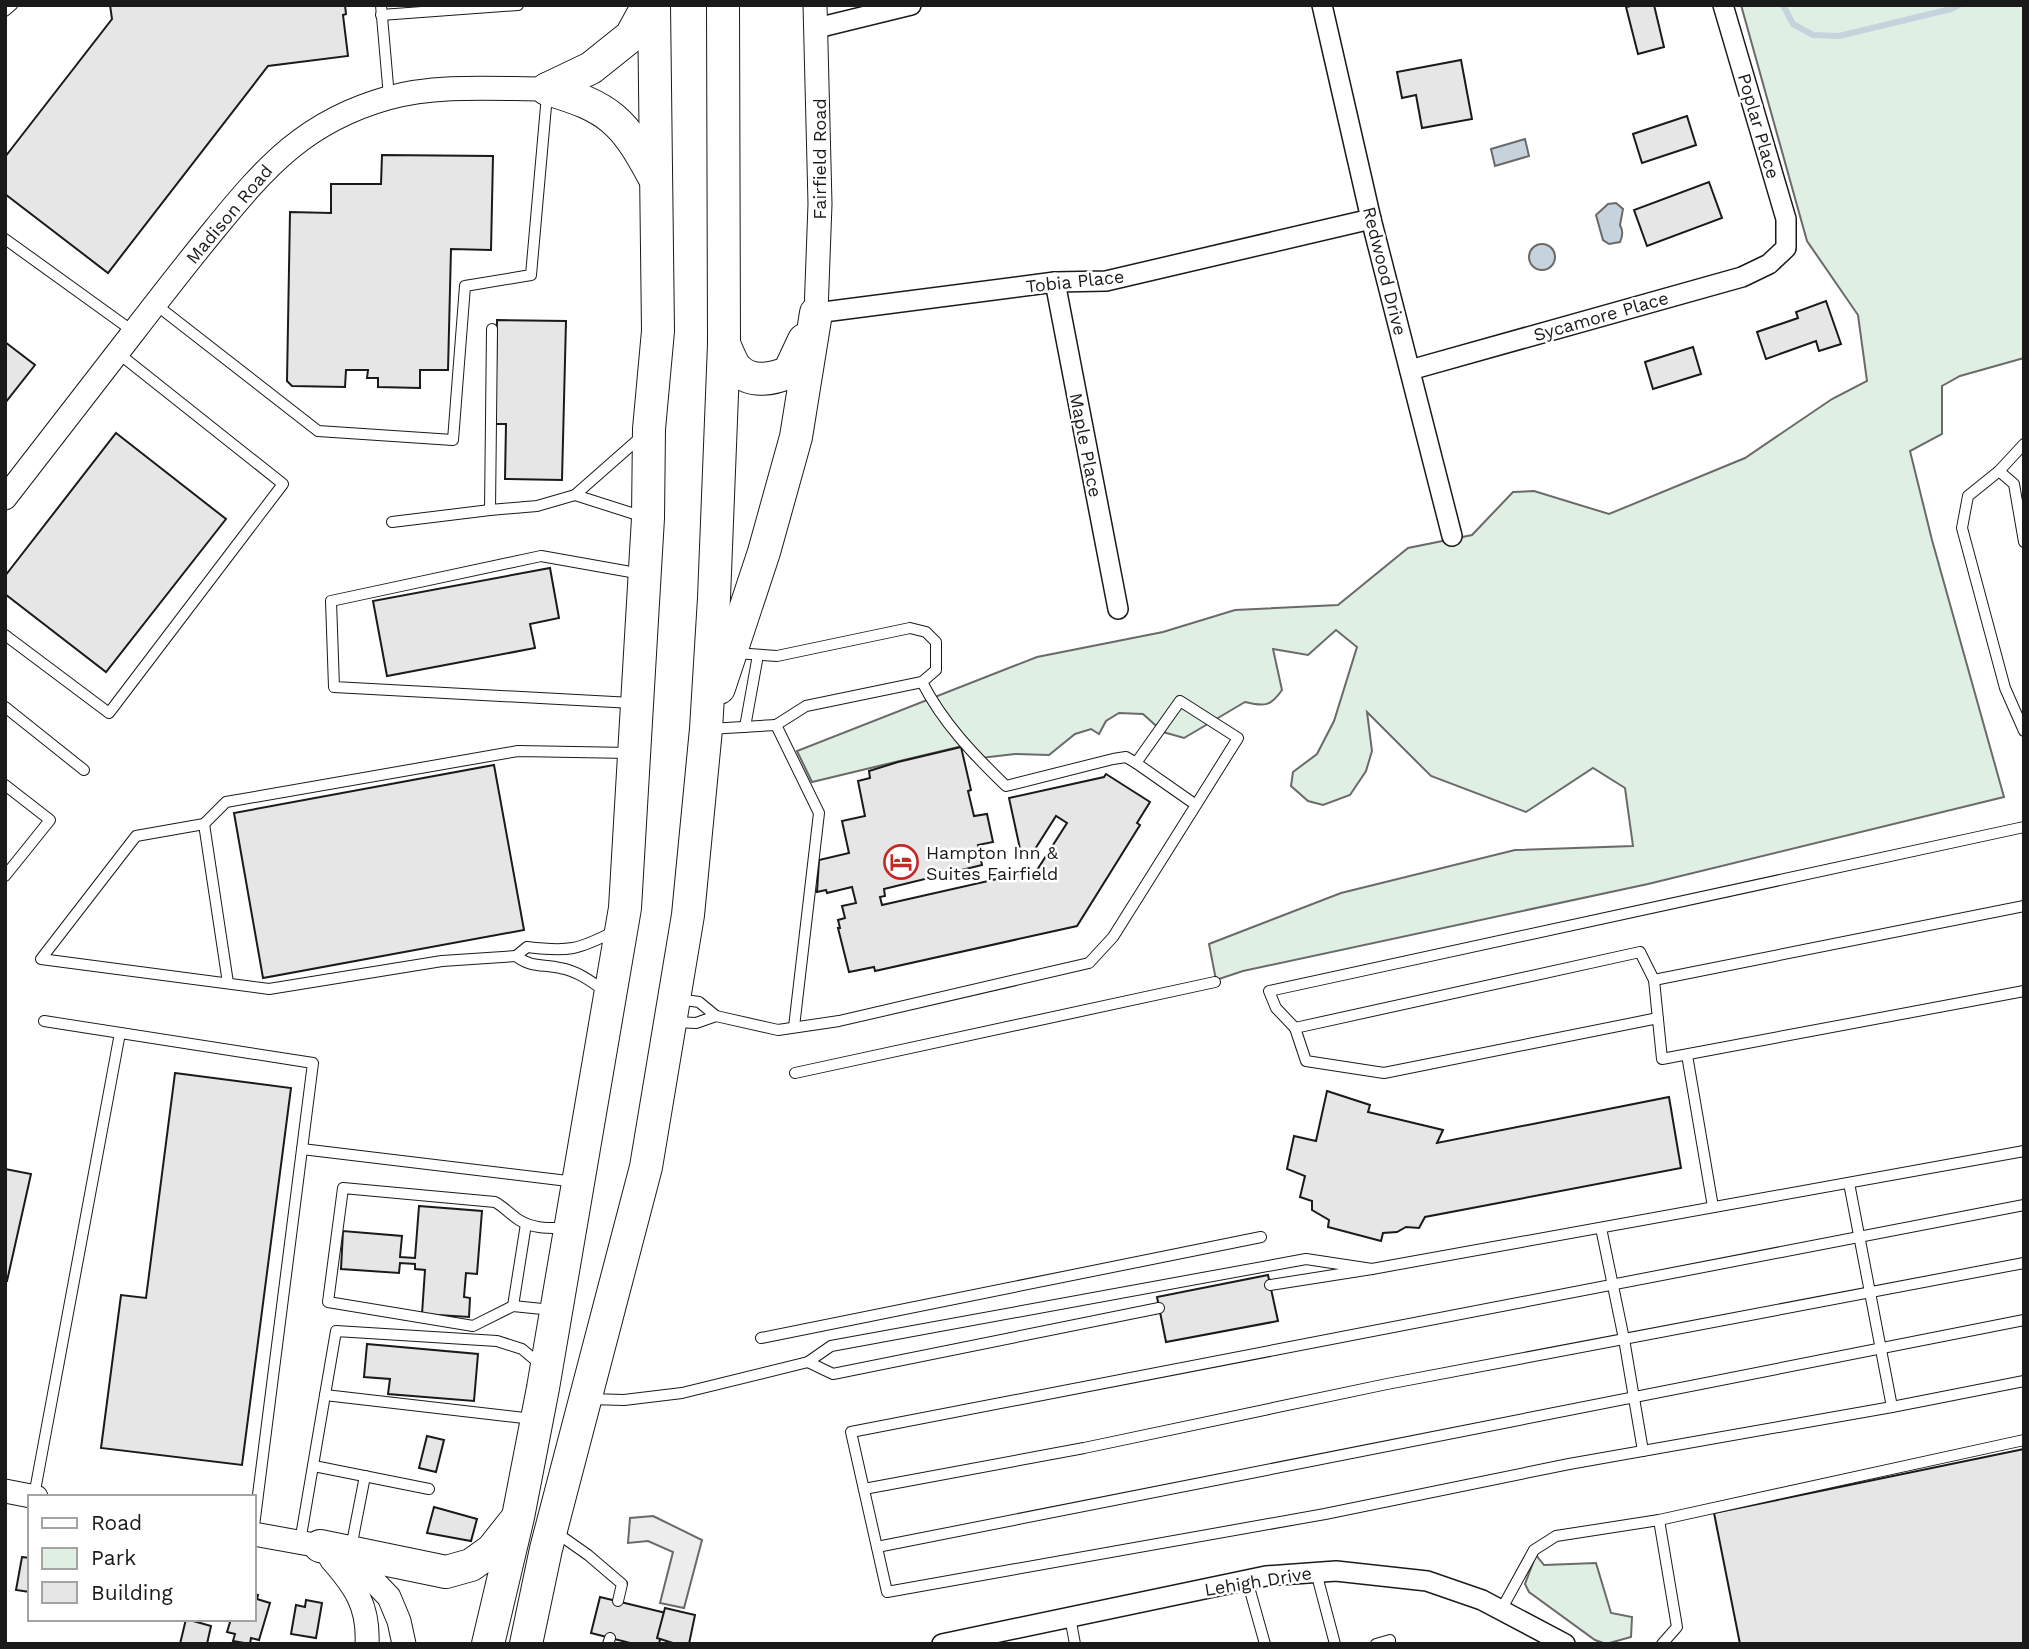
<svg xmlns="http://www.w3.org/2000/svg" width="2029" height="1649" viewBox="0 0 2029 1649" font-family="'Work Sans',sans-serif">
<rect width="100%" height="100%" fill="#fff"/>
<g fill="#e0efe3" stroke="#6a6a6a" stroke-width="2">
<path d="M1741 5H2024V358L1960 376 1942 386V434L1910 451 1932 540 2004 797 1648 884 1243 971 1216 980 1209 944 1341 893 1515 850 1633 846 1625 788 1593 768 1526 812 1431 776 1367 712 1372 751 1366 771 1350 795 1323 805 1308 801 1291 786 1293 772 1317 754 1334 721 1357 647 1336 630 1308 655 1273 649 1282 690C1271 706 1265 707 1245 702L1184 738 1163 732 1143 714 1119 713 1106 721 1099 734 1091 729 1075 734 1049 755 1015 754 972 759 962 746 812 782 797 751 1037 657 1163 632 1235 610 1338 605 1408 548 1472 535 1513 492 1534 491 1609 514 1745 458 1832 399 1867 381 1858 315 1807 241Z"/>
<path d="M1536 1555 1544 1565 1596 1563 1611 1613 1632 1617 1631 1637 1606 1644 1595 1640 1529 1592 1525 1584Z"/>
</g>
<path fill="#ededed" stroke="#6a6a6a" stroke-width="2" d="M653 1516 702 1540 684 1608 660 1603 673 1552 648 1541 628 1543 630 1518Z"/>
<g fill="#c6d2dc" stroke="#6a6a6a" stroke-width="2">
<path d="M1525 139 1529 156 1495 166 1491 149Z"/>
<path d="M1616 203 1623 209 1620 225C1623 231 1623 235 1620 242L1609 244 1603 240 1596 215 1608 204Z"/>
<circle cx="1542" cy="257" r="13"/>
</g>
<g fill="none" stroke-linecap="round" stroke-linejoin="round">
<path stroke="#c6d2dc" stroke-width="6" d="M1783 5 1793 24 1813 35 1839 36 1951 9 1959 5"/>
</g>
<g fill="#e6e6e6" stroke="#1a1a1a" stroke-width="2">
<path d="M110 5H345L346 14 343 15 348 56 268 66 108 273 5 194V157L112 19Z"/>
<path d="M1635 5H1654L1664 47 1638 54 1626 7Z"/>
<path d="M1461 60 1472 119 1422 128 1416 95 1402 98 1397 72Z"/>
<path d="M1687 116 1696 145 1642 163 1633 134Z"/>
<path d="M382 155 493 156 491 250 451 249 448 370H420V388L378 387V378H367L368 370H346L345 387 292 386 287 381 290 212 331 213V184H381Z"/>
<path d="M1709 182 1722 218 1647 246 1634 210Z"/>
<path d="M1826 301 1841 344 1819 351 1816 341 1766 359 1757 332 1798 318 1796 312Z"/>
<path d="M497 320 566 321 562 480 505 479 506 424H495Z"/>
<path d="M5 342 35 365 5 403Z"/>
<path d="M1693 347 1701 374 1653 389 1645 362Z"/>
<path d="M116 433 226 519 106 672 5 594V576Z"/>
<path d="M550 568 559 618 530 624 535 648 387 676 373 601Z"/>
<path d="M961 747 971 790 968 791 974 816 987 814 993 842 978 845 982 865 884 889 885 896 880 897 882 905 1037 870 1067 823 1056 816 1030 857 1022 858 1009 798 1104 777 1106 774 1150 802 1137 823 1140 825 1077 926 875 971 874 967 849 972 838 928H840L838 920 845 918 842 906 856 903 852 887 827 893 826 890 817 892 819 860 849 853 842 821 865 816 858 781 870 778 869 771 898 762Z"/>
<path d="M494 765 524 930 263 978 234 813Z"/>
<path d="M175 1073 291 1088 242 1465 101 1448 121 1295 146 1298Z"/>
<path d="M1327 1091 1370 1105 1368 1112 1443 1130 1437 1143 1669 1097 1681 1168 1425 1217 1419 1228 1406 1227 1397 1232 1383 1233 1381 1241 1328 1227 1329 1220 1312 1210V1201L1300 1197 1305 1176 1287 1169 1294 1136 1316 1141Z"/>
<path d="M5 1169 31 1174 7 1281H5Z"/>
<path d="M419 1206 482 1211 477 1274 466 1273 464 1297 470 1298 469 1317 422 1314 425 1270 415 1269V1264L400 1263 399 1273 341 1269 343 1231 402 1236 400 1257 415 1258Z"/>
<path d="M1268 1275 1278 1321 1166 1342 1157 1297Z"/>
<path d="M367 1344 478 1354 474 1401 388 1394 390 1379 364 1377Z"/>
<path d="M427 1436 444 1440 436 1472 419 1468Z"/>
<path d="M2024 1449V1644H1740L1714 1513Z"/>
<path d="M434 1507 477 1519 471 1541 427 1533Z"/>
<path d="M22 1557 30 1558V1592L16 1590Z"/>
<path d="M254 1594 258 1595 257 1599 270 1603 259 1640 251 1638 250 1644 233 1641 235 1634 227 1632 231 1619H254Z"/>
<path d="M600 1597 666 1613 659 1644H634L591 1633Z"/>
<path d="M306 1600 322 1603 316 1638 291 1634 296 1605 305 1607Z"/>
<path d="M665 1608 695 1615 689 1644H676L657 1638Z"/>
<path d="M186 1619 211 1626 207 1644H180Z"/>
</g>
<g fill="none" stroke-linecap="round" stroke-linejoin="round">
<g stroke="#1a1a1a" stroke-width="12">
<g id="service">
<path d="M381 5 389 97"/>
<path d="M5 11 12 5"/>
<path d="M381 15 518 5"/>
<path d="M5 239 134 332"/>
<path d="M155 304 318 431 453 440 465 286 531 275 547 95"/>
<path d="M492 329 490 510 537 506 575 495 642 436"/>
<path d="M1999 471 2024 444"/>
<path d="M575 495 644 517"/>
<path d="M392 522 490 510"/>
<path d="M2024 542 2014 484 1999 471 1968 496 1962 528 2005 688 2024 731"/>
<path d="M5 635 109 713 283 484 118 353"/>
<path d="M735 653 777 656 910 628 926 632 936 642V670L922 682 806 706 776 725"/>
<path d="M922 682C943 723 973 754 1006 786L1113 759 1126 757 1136 763"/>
<path d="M632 703 334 687 331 601 541 556 642 574"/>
<path d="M5 707 84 770"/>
<path d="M745 727 758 655"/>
<path d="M709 729 776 725 819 813 794 1027"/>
<path d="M5 785 50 820 5 876"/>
<path d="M204 824 228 983"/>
<path d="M516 956 442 961 269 989 41 959 136 836 204 824 226 802 518 751 630 753"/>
<path d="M1654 980 2024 906"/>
<path d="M606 992C592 982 578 971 560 968 543 964 531 968 516 956L527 947C569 952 578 950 615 931"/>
<path d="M716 1016 778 1030 839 1021 1089 963 1113 937 1196 805 1136 763 1180 701 1238 738 1196 805"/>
<path d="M1658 1018 1384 1073 1306 1061 1295 1028 1640 952 1654 980 1662 1059 2024 991"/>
<path d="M44 1021 313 1063 254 1526"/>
<path d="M674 1022 696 1023 716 1016 699 1002 678 999"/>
<path d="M1295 1028 1276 1008 1269 991 2024 827"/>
<path d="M1687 1055 1713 1207"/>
<path d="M795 1073 1215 982"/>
<path d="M302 1149 576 1182"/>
<path d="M1849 1183 1892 1407"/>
<path d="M2024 1205 851 1432 887 1592 1325 1514 1569 1464 1892 1407 2024 1381"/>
<path d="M1601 1228 1624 1339 1643 1451"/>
<path d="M1270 1285 1372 1269 2024 1151"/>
<path d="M513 1306 526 1224"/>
<path d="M552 1310 513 1306 473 1326 328 1302 343 1188 495 1202C504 1207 510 1214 519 1220 533 1229 549 1228 566 1228"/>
<path d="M761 1338 1261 1237"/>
<path d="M808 1362 833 1374 1159 1308"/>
<path d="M589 1399 624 1400 682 1393 808 1362 831 1346 1306 1259 1372 1269"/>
<path d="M533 1419 325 1395 336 1331 497 1341 522 1349 541 1365"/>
<path d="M314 1466 429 1489"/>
<path d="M864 1489 1084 1448 1387 1384 2024 1263"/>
<path d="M34 1496 120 1033"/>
<path d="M1659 1520 1677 1627 1662 1644"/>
<path d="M554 1531 588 1555 622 1584 618 1601"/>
<path d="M300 1542 325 1395"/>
<path d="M877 1547 2024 1320"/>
<path d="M351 1548 365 1476"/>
<path d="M1316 1572 1335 1644"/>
<path d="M1247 1580 1265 1644"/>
<path d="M1501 1610 1534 1550 1556 1536 1659 1520 2024 1440"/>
<path d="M1070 1617 1075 1644"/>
<path d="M608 1644 610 1638"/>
<path d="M1376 1644 1390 1640V1644"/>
</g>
</g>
<g stroke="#1a1a1a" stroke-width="22">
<g id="minor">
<path d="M1322 5 1371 219 1452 536"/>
<path d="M817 28 911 5"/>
<path d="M1055 282 1118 609"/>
<path d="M816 313 1055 282 1106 281 1371 219"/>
<path d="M1410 370 1742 277 1769 264 1786 248V219L1723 5"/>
<path d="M942 1644 1266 1576 1336 1571 1427 1581 1482 1600 1565 1644"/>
</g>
</g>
<g stroke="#1a1a1a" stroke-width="25">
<g id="tertiary">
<path d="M815 5 820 204 816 313"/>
<path d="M5 498C47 443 90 389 132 334 159 299 186 264 214 230 266 166 306 121 388 98 439 84 495 89 547 89"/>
<path d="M5 1491 36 1497"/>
<path d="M254 1534 320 1546 364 1571 389 1597 399 1621 404 1644"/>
<path d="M331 1559C355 1586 369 1606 367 1644"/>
</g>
</g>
<g stroke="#1a1a1a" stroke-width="34">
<g id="trunk">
<path d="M547 89C610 107 624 121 654 177"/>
<path d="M547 89 591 68 631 36 648 5"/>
<path d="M724 344C728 352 731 363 737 369 751 384 774 379 789 372L804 340"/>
<path d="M719 688 764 552 796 437 816 313"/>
<path d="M320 1546 446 1572 471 1565 492 1550 515 1521"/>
<path d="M488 1644 518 1517 543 1388 625 908 648 518 649 429 658 331 654 5"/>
<path d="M526 1644 546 1549 646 1167 688 915 706 729 714 598 724 344 723 5"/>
</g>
</g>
<use href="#service" stroke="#fff" stroke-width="10"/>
<use href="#minor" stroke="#fff" stroke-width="19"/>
<use href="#tertiary" stroke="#fff" stroke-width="23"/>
<use href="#trunk" stroke="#fff" stroke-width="32"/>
</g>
<defs>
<g id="hotel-ring" transform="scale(1.75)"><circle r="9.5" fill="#fff" stroke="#c62828" stroke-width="1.5"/><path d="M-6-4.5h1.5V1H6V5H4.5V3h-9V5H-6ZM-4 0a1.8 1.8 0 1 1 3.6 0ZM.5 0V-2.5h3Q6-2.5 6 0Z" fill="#c62828"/></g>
</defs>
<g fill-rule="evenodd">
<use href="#hotel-ring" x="901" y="862"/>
</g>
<g text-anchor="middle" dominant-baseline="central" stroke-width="5" stroke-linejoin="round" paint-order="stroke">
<g font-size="18" fill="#1a1a1a" stroke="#fff">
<text transform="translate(1759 126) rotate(74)">Poplar Place</text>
<text transform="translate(819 159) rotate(-90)">Fairfield Road</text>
<text transform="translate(229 214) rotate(-50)">Madison Road</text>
<text transform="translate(1385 271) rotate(76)">Redwood Drive</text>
<text transform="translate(1075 281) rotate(-6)">Tobia Place</text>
<text transform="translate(1601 316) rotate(-16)">Sycamore Place</text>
<text transform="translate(1086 445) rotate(79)">Maple Place</text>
<text transform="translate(1258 1581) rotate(-9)">Lehigh Drive</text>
</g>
<g font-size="18" fill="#1a1a1a" stroke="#fff" text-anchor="start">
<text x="926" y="852">Hampton Inn &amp;<tspan x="926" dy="21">Suites Fairfield</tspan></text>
</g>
</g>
<rect width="2029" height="1649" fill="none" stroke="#1a1a1a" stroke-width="14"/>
<rect x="28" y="1495" width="228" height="126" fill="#ffffff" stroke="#a3a3a3" stroke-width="2"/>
<rect x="42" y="1518" width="35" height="10" fill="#ffffff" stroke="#a3a3a3" stroke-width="2"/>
<text x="91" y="1530" font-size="21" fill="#1a1a1a">Road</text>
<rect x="42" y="1548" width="35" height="21" fill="#e0efe3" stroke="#a3a3a3" stroke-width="2"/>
<text x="91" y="1565" font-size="21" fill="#1a1a1a">Park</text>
<rect x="42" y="1582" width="35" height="21" fill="#e6e6e6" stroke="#a3a3a3" stroke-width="2"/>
<text x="91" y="1600" font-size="21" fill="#1a1a1a">Building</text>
</svg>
